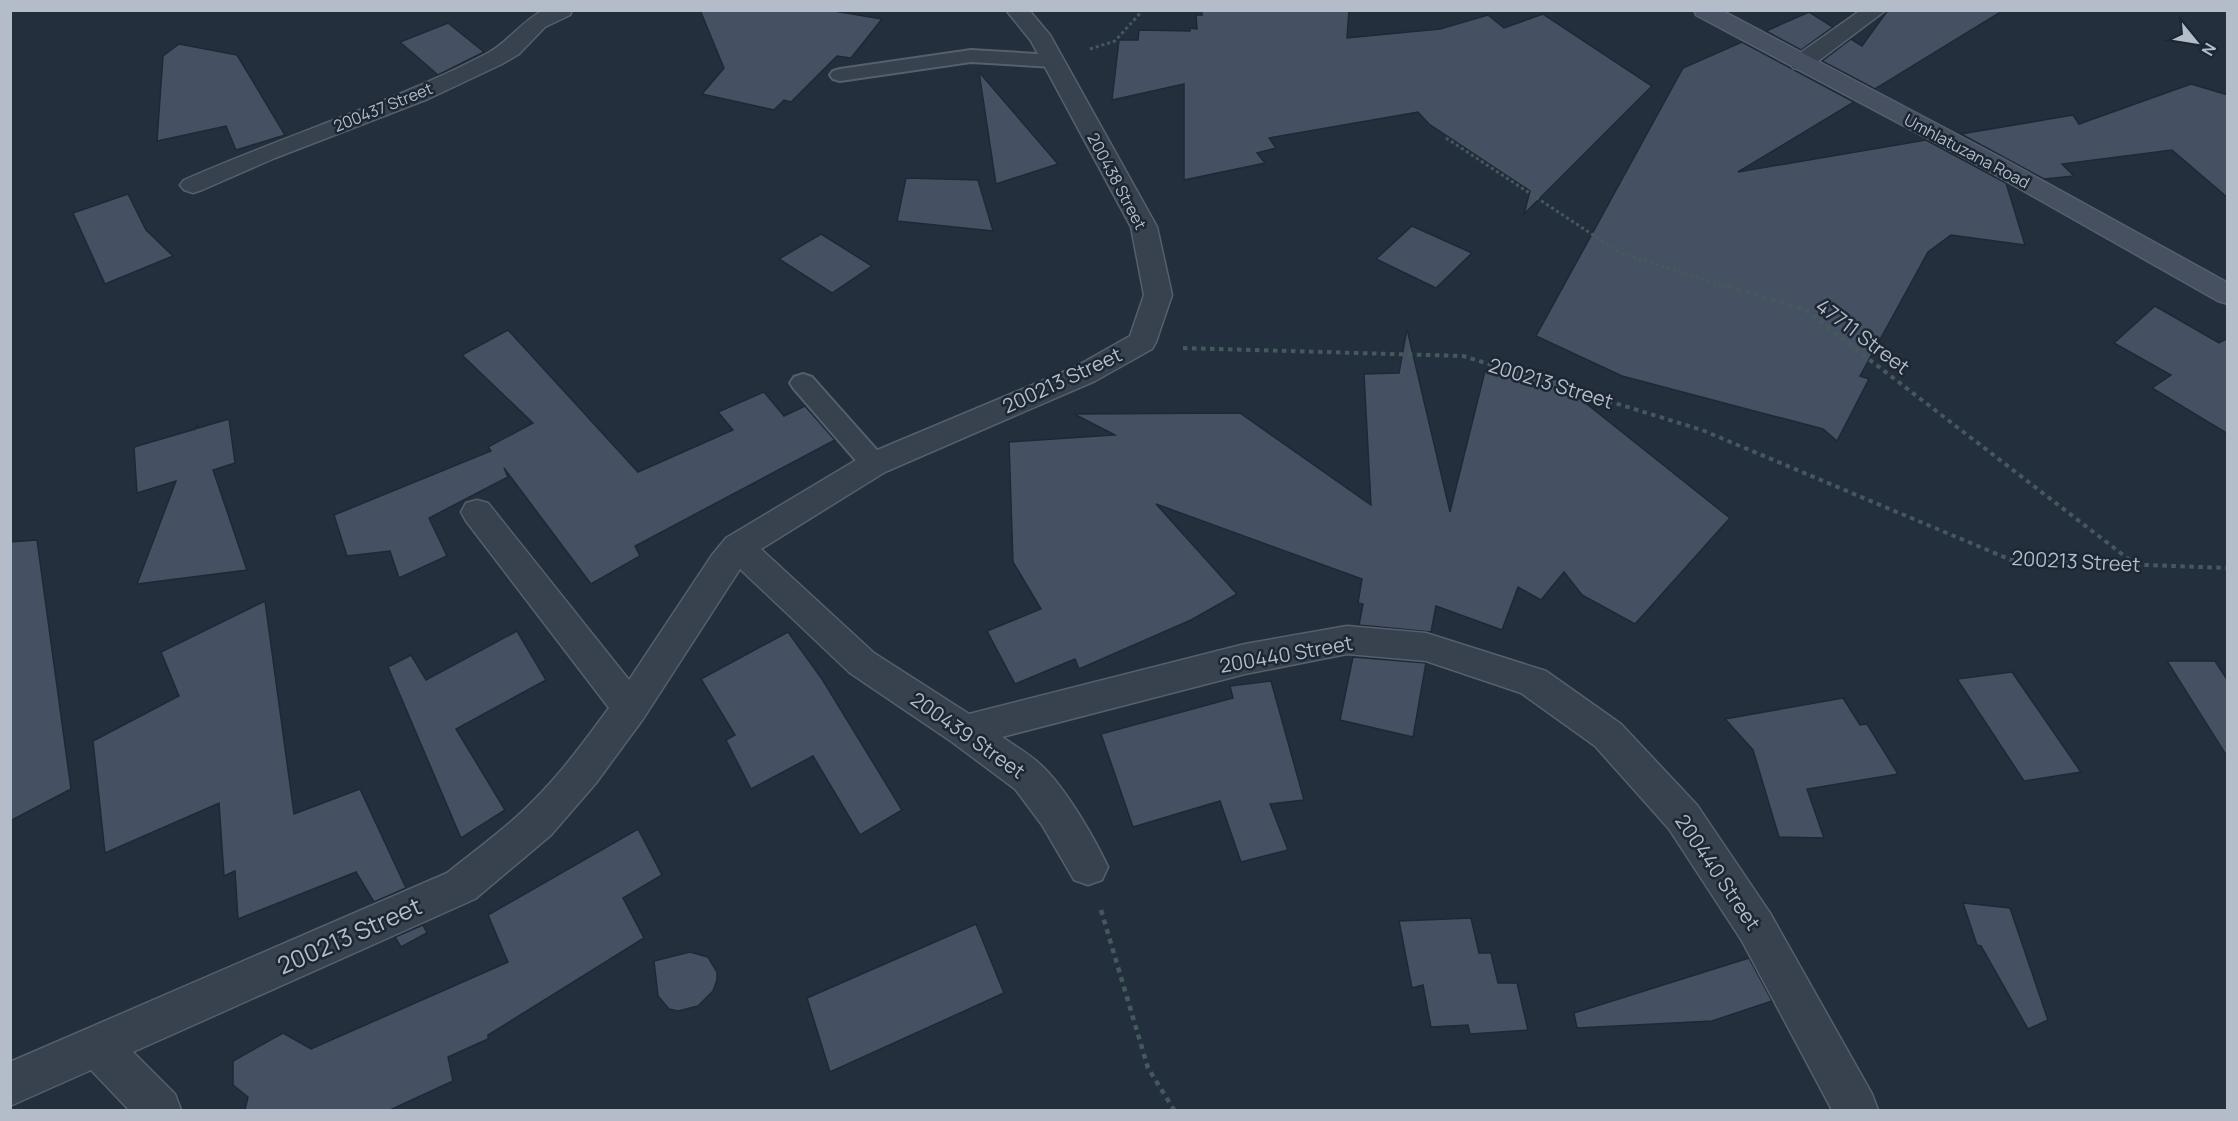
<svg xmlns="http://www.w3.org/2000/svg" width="2238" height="1121" viewBox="0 0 2238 1121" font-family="Manrope,sans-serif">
<rect width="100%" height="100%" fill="#242f3e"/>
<g fill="#455162" stroke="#1f2835" stroke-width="1.5">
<path d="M700 10H828L882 19 851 58 837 56 791 102 784 100 774 110 702 94 724 68Z"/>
<path d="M1202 10H1349L1347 38 1440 29 1488 15 1504 28 1543 14 1652 86 1524 214 1530 191 1429 124 1418 112 1269 138 1276 148 1257 153 1265 163 1184 180V84L1112 100 1119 40H1138L1139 30 1190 31V28L1197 29 1196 15H1202Z"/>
<path d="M1888 10H2004L1875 89 1822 61 1851 39 1862 46Z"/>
<path d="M1809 12 1833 27 1801 50 1766 31Z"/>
<path d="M448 23 484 52 438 75 400 42Z"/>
<path d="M1742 42 1854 102 1738 172 1926 140 2006 183 2025 245 1951 235 1928 252 1860 376 1869 379 1837 441 1823 429 1622 376 1536 336 1683 68Z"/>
<path d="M179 44 237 55 285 135 236 150 226 126 157 141 163 56Z"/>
<path d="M979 72 1058 164 996 184Z"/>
<path d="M2191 84 2228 95V198L2172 150 2062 164 2074 176 2044 179 1961 134 2073 115 2079 124Z"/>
<path d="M906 178 978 180 993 231 897 221Z"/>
<path d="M128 194 146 230 173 256 105 284 73 213Z"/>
<path d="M1412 226 1472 253 1436 288 1376 259Z"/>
<path d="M821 234 872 266 832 293 779 259Z"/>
<path d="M2155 306 2219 343 2228 338V434L2152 388 2171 375 2114 343Z"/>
<path d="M1407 329 1450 512 1485 371 1544 370 1730 518 1635 624 1582 595 1564 572 1541 600 1518 587 1502 630 1436 606 1431 632 1359 625 1363 604 1358 603 1362 579 1156 504 1237 594 1191 620 1079 669 1075 659 1015 684 987 631 1041 609 1013 562 1009 442 1115 435 1074 414 1240 413 1371 505 1364 374 1399 373Z"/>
<path d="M508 330 638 472 733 430 718 412 764 392 784 416 805 406 835 440 635 546 640 556 591 584 504 468 508 477 429 518 447 556 399 578 390 551 347 556 334 515 491 451 488 447 533 423 462 355Z"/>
<path d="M229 419 235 463 213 470 247 570 137 584 176 481 137 493 134 447 196 429 197 425 198 428Z"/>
<path d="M37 540 71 789 10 821V542Z"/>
<path d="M265 601 294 814 360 789 406 888 374 902 356 872 238 919 235 871 224 876 219 803 105 853 93 741 179 696 161 652Z"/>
<path d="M517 631 546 680 456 729 505 810 461 838 388 667 411 655 426 680Z"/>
<path d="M788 632 822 679 902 810 860 835 813 756 751 789 726 740 735 735 701 679Z"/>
<path d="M1353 657 1426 663 1413 737 1340 720Z"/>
<path d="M2167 661H2215L2228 681V758Z"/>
<path d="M2012 672 2081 772 2024 781 1957 679Z"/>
<path d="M1271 681 1304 800 1270 804 1288 850 1241 862 1220 801 1133 827 1101 734 1233 698 1230 686Z"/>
<path d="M1843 698 1860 725 1867 724 1898 774 1807 789 1824 838 1779 837 1753 750 1725 719Z"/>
<path d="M638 829 662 875 623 898 644 938 488 1035V1039L448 1057 453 1081 390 1110H245L248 1097 233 1085V1061L283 1033 311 1049 508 962 488 915Z"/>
<path d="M1963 903 2010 908 2048 1020 2028 1029 1981 946 1977 945Z"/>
<path d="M1471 918 1479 953H1491L1498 983H1517L1528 1030 1470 1034 1468 1025 1431 1027 1423 985 1412 988 1399 921Z"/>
<path d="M976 924 1004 993 830 1072 807 998Z"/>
<path d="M423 925 427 933 401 947 395 937Z"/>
<path d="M690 952 708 957 717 972V980L713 991 698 1006 678 1011 669 1009 658 996 654 961Z"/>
<path d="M1749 958 1772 1001 1712 1021 1577 1028 1574 1013Z"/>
</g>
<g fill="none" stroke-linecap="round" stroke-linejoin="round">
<g stroke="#565f6c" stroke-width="4">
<g id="lane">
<path d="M971 50 1053 55 1060 57 1063 61 1060 65 1053 67 971 62 840 81 833 79 830 75 833 71 840 69Z"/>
<path d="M803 374 812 377 883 457 887 464 883 471 874 474 865 471 794 389 790 383 794 377Z"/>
</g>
</g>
<g stroke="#565f6c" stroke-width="3">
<g id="street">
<path d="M544 10H572L570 15 545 27 519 54 502 64 428 99 275 158 202 190 193 193 184 190 180 185 184 180C283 136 390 104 486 54 508 43 521 21 544 10Z"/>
<path d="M1006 10H1029L1050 35 1157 227 1172 295 1156 342 1152 349 1095 381 885 472 761 549 874 653 969 714 1245 644 1347 626 1426 633 1546 671 1621 724 1697 805 1770 913 1872 1094 1878 1110H1832L1742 941 1669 829 1595 746 1521 693 1426 661 1347 654 1245 674 1002 737C1015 746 1029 754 1041 765 1065 787 1094 837 1108 867L1102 880 1088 885 1074 880 1042 825 1015 789 952 742 850 673 740 569 643 719 596 783 551 835 475 899 133 1052 175 1094 181 1110H129L91 1070 10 1106V1062L447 873C477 849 509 826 536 798 563 771 586 739 609 708L466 521 461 512 466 503 477 500 488 503 629 680 712 555 726 538 863 456 1075 367 1130 336 1144 295 1131 227 1031 41Z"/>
<path d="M1861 10H1886L1809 68 1801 70 1793 68 1790 63 1793 58Z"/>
</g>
</g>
<g stroke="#565f6c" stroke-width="3">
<path id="secondary" d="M1694 10H1721L2005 160 2228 283V304L2218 301 1987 170 1696 15Z"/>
</g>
<g stroke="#44595c" stroke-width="3" stroke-dasharray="3 3" stroke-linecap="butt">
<path d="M1090 49 1115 41 1143 10"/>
<path d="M1446 138 1622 254 1733 288"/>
</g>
<g stroke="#44595c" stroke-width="4" stroke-dasharray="4.5 4.5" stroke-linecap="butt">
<path d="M1728 286 1805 310 2135 564"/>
<path d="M1183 348 1463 356 1702 430 2011 560 2228 568"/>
</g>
<path stroke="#44595c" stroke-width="4.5" stroke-dasharray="5 5" stroke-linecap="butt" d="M1101 910 1148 1068 1174 1110"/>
<use href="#lane" fill="#38414e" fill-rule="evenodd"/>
<use href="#street" fill="#38414e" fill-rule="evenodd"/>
<use href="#secondary" fill="#465061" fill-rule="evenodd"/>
</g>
<g text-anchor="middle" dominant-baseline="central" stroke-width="5" stroke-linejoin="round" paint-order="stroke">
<g font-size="16" fill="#b4bcc9" stroke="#1d2633">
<text transform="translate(383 107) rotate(-22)">200437 Street</text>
<text transform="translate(1967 151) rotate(28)">Umhlatuzana Road</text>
<text transform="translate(1117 181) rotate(62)">200438 Street</text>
</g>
<g font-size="20" fill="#b4bcc9" stroke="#1d2633">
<text transform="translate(1863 336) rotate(37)">47711 Street</text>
<text transform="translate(1062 380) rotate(-25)">200213 Street</text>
<text transform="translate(1551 383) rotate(17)">200213 Street</text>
<text transform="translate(2076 561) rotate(3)">200213 Street</text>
<text transform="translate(1286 654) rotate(-10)">200440 Street</text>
<text transform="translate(968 735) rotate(35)">200439 Street</text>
<text transform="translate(1718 872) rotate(56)">200440 Street</text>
</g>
<g font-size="24" fill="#b4bcc9" stroke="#1d2633">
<text transform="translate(349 935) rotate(-24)">200213 Street</text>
</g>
</g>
<rect width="2238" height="1121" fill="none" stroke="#b4bcc9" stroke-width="24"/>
<g transform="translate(2196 42) rotate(120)" stroke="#1d2633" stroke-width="4.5" paint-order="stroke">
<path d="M0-4.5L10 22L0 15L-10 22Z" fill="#b4bcc9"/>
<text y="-9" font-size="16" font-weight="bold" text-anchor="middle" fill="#b4bcc9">N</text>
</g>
</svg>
